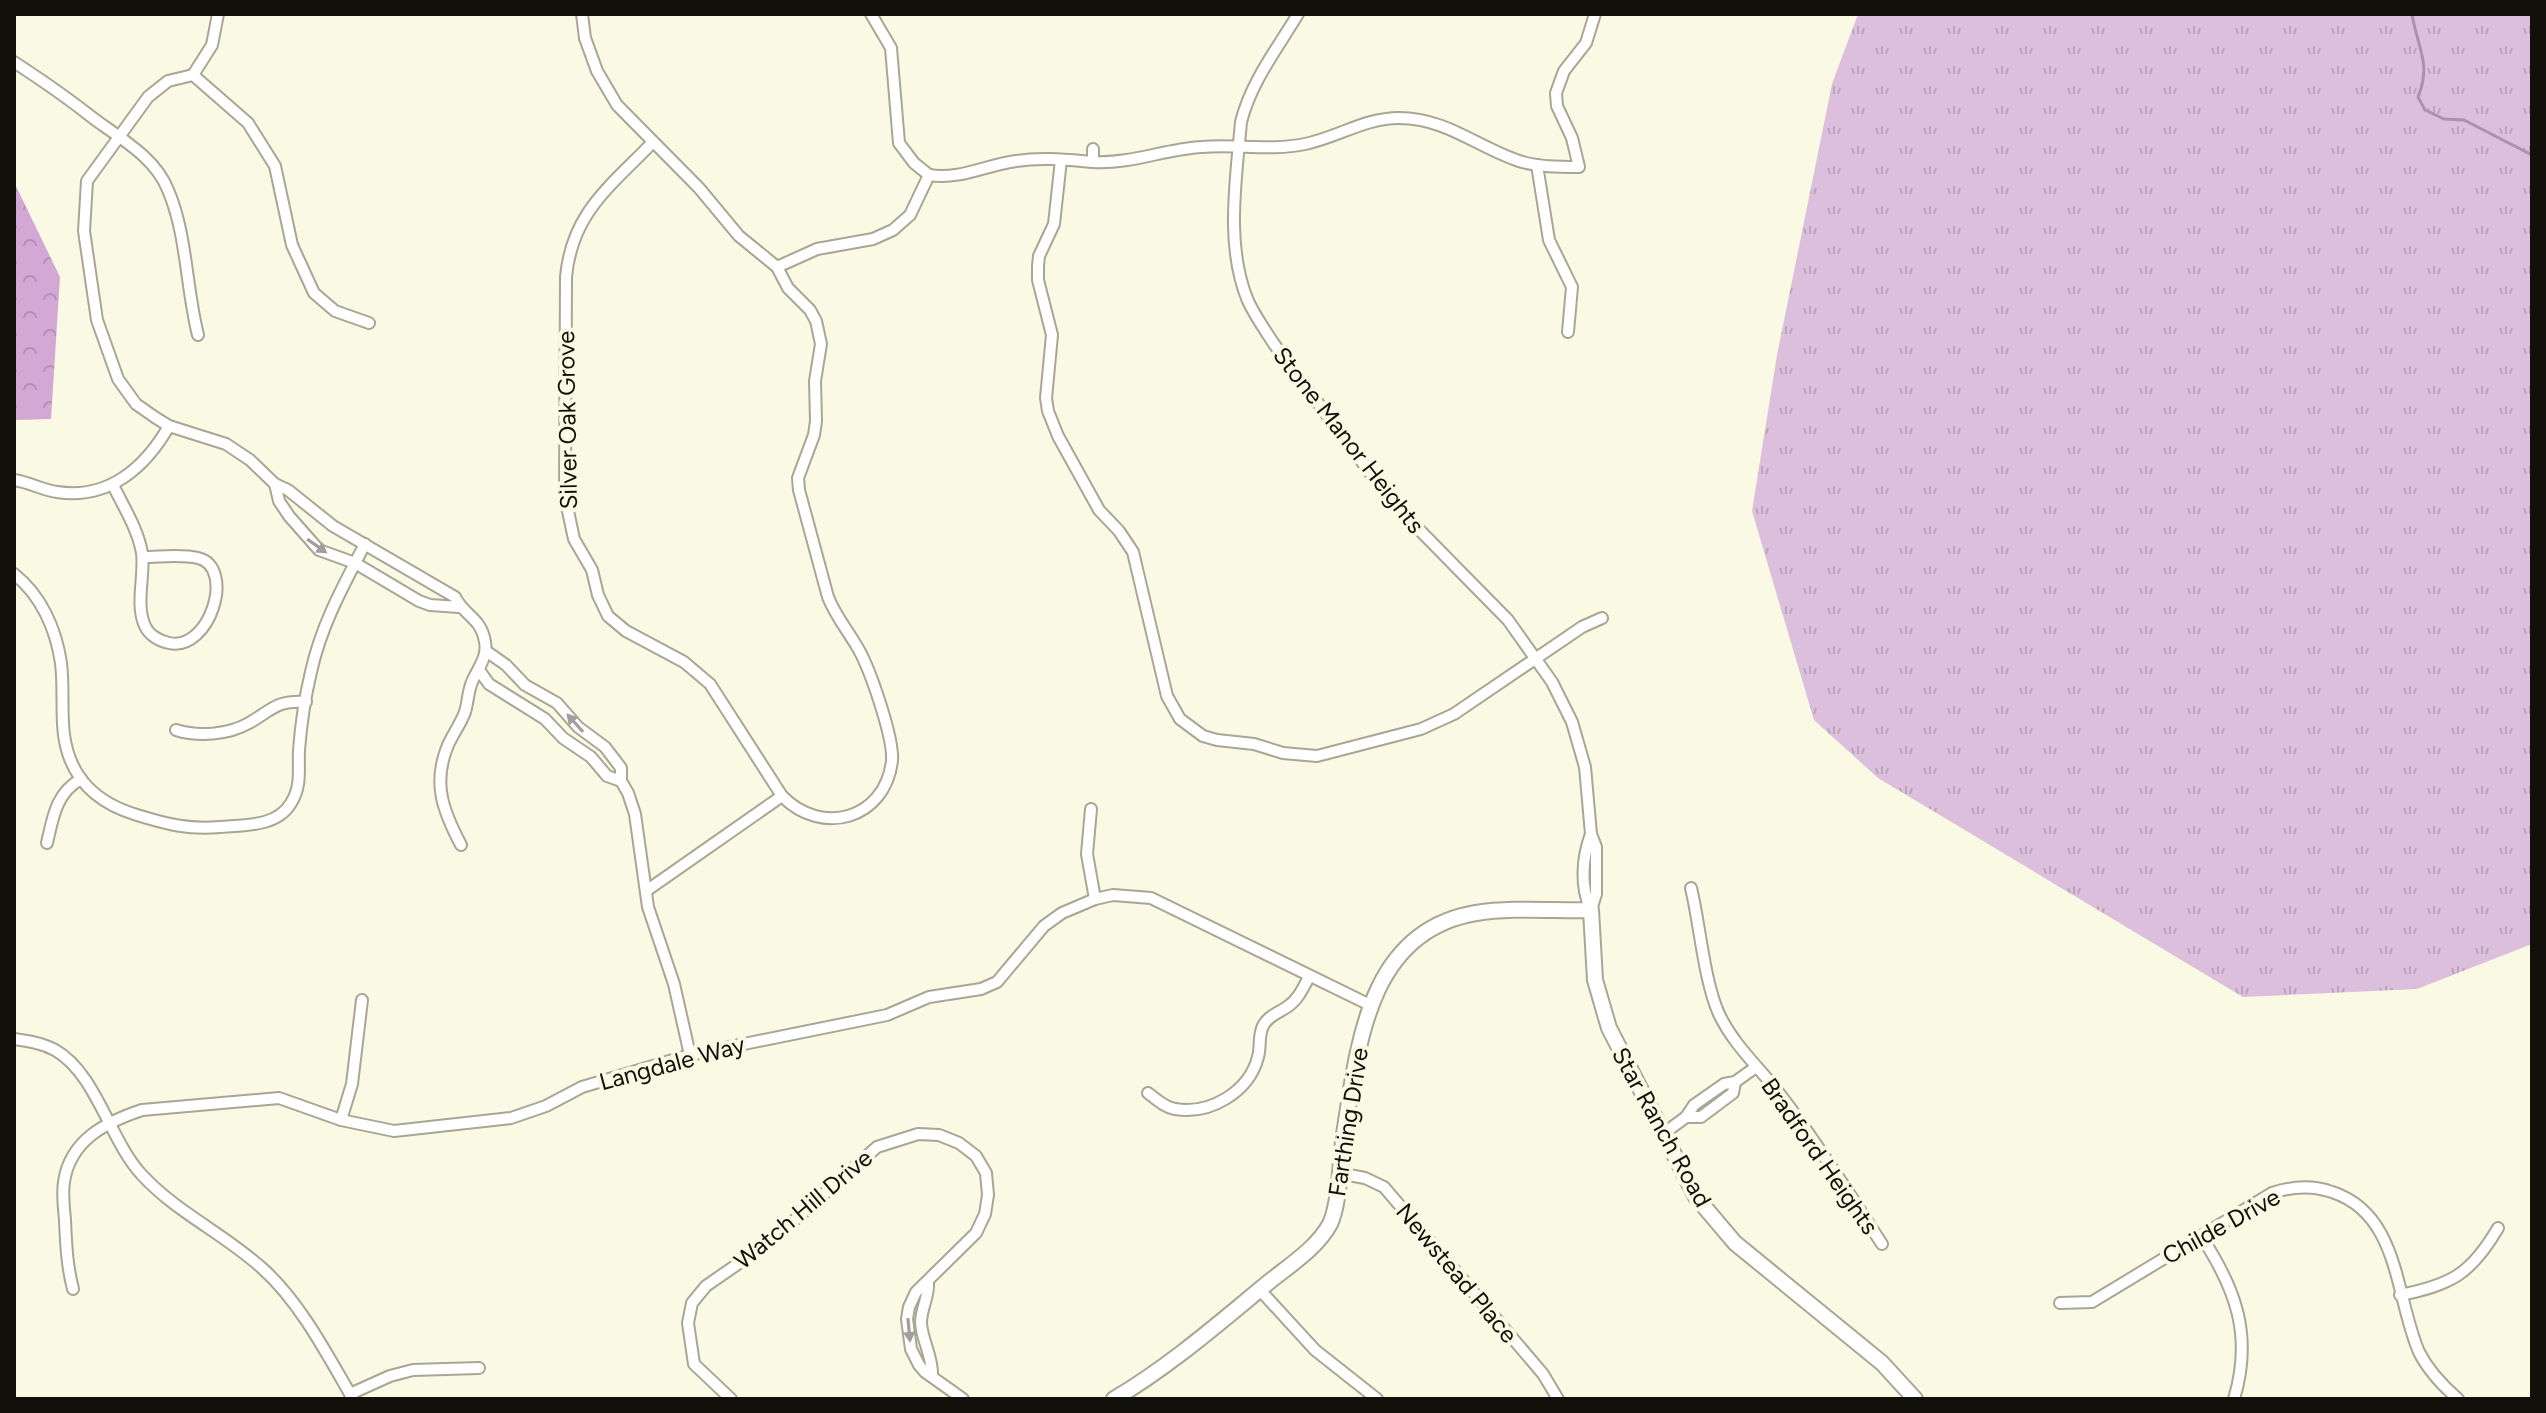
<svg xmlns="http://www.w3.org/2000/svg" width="2546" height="1413" viewBox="0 0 2546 1413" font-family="Figtree,sans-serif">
<defs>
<pattern id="grass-tufts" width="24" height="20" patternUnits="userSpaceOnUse" patternTransform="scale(2)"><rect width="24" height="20" fill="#dbbfdc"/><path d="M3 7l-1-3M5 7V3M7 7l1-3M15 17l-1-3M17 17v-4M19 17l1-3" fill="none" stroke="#bba3bb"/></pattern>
<pattern id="forest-crowns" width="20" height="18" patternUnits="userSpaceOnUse" patternTransform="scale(2)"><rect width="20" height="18" fill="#d3a8d5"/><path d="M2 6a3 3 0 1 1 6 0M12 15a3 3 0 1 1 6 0" fill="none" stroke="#b490b6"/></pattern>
</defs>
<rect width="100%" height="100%" fill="#faf9e4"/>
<path fill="url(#grass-tufts)" d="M1858 14H2532V944L2417 989 2243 997 1878 778 1814 720 1752 511 1777 355 1832 84Z"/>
<path fill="url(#forest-crowns)" d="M14 182 60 277 51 419 14 420Z"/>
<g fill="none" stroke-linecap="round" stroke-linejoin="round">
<path stroke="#af8fae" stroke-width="3" d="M2412 14C2417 47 2432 64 2418 97L2425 110 2444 119 2464 120 2532 155"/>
<g stroke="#a8a694" stroke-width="14">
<g id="street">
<path d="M582 14 585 38 597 71 617 105 699 188 739 236 777 267 788 288 810 310 816 321 821 344 815 381 816 421 814 435 798 478 799 490 828 597C835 615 846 628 856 645 869 665 894 738 892 761 885 819 822 837 782 796L710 684 684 662 626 631 608 616 598 595 592 570 574 539 565 497 566 277C572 212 611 186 653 142"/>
<path d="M871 14 891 48 899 143 914 163 929 175"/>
<path d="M1298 14C1277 49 1251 82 1241 122 1236 180 1225 246 1248 301 1255 316 1265 330 1274 344L1392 502 1508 620 1552 682 1572 722 1585 767 1591 834 1596 847V894L1591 910"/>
<path d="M14 62C40 79 65 96 89 115 117 137 154 155 168 190 187 234 186 288 198 335"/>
<path d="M193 75 212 45 218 14"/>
<path d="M1093 149V162C1133 164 1164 149 1202 147 1236 144 1271 151 1305 144 1338 137 1365 118 1399 118 1446 118 1477 147 1519 161 1538 167 1559 167 1579 167L1572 138 1557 106 1556 93 1564 71 1586 43 1595 14"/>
<path d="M1061 160 1054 224 1039 256 1038 266V280L1052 335 1046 398 1048 411 1058 436 1099 510 1119 531 1133 552 1167 696 1180 719 1203 736 1217 740 1254 744 1283 753 1317 756 1421 729 1454 714 1582 627 1602 618"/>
<path d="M1537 165 1549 240 1572 287 1568 332"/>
<path d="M777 267 817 249 873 239 893 230 910 215 929 175C960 180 986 165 1016 161 1042 157 1068 160 1093 162"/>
<path d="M369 323 335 311 314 293 292 245 275 166 248 123 193 75 168 81 148 97 87 181 84 231 97 320 118 379 136 404 156 418 169 426 226 444 250 460 275 484 288 490 333 526 455 597C464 616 481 617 485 642 488 657 478 668 472 682 468 691 468 702 465 712 461 723 453 734 448 745 432 783 443 811 461 845"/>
<path d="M14 480C29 482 42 490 57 492 108 500 145 468 169 426"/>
<path d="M275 484 279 501 289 516 319 550 355 563 419 601 430 605 459 607"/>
<path d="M113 485C123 506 138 529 142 553 145 575 135 605 145 626 149 635 159 641 169 643 210 652 236 567 198 558 181 554 160 557 143 557"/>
<path d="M14 574C41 595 56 629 61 663 64 687 61 712 64 735 70 779 97 803 137 815 166 824 189 830 220 827 244 825 277 827 291 803 302 786 298 769 299 750 301 724 305 697 311 672 321 626 343 586 365 544"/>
<path d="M486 651 506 665 525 685 557 703 578 727 605 747 621 768V781L628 793 635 814 648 907 674 984 690 1055"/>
<path d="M479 670 489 684 545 719 563 738 591 757 607 776 621 781"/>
<path d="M176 730C198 737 228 735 249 723 272 710 276 700 306 702"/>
<path d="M1091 809 1087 854 1095 899"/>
<path d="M1591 834C1582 858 1580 887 1591 910"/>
<path d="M47 843C53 817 56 793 81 779"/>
<path d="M1691 888C1700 925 1704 981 1719 1014 1734 1046 1761 1069 1782 1097 1818 1144 1850 1195 1882 1244"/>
<path d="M646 891 782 796"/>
<path d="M14 1039C28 1041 42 1043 55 1050 96 1073 110 1141 142 1175 177 1213 225 1234 263 1269 300 1302 328 1356 353 1399"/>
<path d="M1148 1093C1156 1099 1164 1107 1175 1109 1210 1115 1249 1092 1258 1057 1261 1047 1258 1036 1263 1026 1268 1016 1278 1013 1287 1007 1298 1000 1303 988 1309 977"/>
<path d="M1686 1117H1701L1733 1093 1735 1082"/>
<path d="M341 1120 352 1084 362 1000"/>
<path d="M1663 1134 1686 1117 1694 1105 1724 1084 1735 1082 1756 1067"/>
<path d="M1338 1173 1365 1178 1384 1187 1543 1374 1558 1399"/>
<path d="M2201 1236C2236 1289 2253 1336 2234 1399"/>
<path d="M928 1283C929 1297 921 1308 921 1323 922 1341 933 1357 932 1375"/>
<path d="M73 1289C67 1266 66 1244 65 1220 64 1208 62 1194 64 1182 70 1140 106 1122 142 1110L279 1098 341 1120 394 1131 511 1118 546 1106 582 1087 690 1055 887 1015 929 997 981 989 997 982 1044 926 1062 913 1095 899 1113 895 1151 898 1370 1005"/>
<path d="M1260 1290 1315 1350 1377 1399"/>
<path d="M2400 1295C2451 1285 2471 1274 2498 1228"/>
<path d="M2060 1303 2092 1302 2272 1193C2293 1186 2312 1185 2332 1192 2400 1214 2395 1297 2419 1352 2428 1370 2443 1386 2458 1399"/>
<path d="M350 1394 390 1376 413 1370 479 1368"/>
<path d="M731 1399 694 1364 688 1323 692 1303 706 1286 771 1241 877 1147 918 1134 939 1135 959 1143 976 1156 986 1173 988 1195 985 1214 976 1233 916 1292 909 1307 907 1319 911 1349 919 1365 925 1372 963 1399"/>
</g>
</g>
<g stroke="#a8a694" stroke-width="18">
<path id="secondary" d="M1114 1399C1170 1366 1219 1323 1269 1282 1290 1265 1317 1248 1330 1224 1340 1203 1340 1159 1344 1134 1358 1047 1367 931 1476 913 1512 907 1555 911 1591 910L1595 980 1609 1028 1696 1197 1735 1243 1882 1363 1915 1399"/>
</g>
<use href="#street" stroke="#fff" stroke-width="10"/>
<use href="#secondary" stroke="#fff" stroke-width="14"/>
</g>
<defs><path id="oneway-solid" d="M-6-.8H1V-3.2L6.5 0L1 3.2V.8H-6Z" transform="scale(2)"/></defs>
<g fill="#a09f9d">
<use href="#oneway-solid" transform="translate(317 546) rotate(35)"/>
<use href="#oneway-solid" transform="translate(575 723) rotate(-132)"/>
<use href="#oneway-solid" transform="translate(909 1330) rotate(85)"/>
</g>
<g text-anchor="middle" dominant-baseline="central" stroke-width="8" stroke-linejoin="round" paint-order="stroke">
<g font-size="24" fill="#11100a" stroke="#faf9e4">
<text transform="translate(567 420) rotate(-91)">Silver Oak Grove</text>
<text transform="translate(1349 440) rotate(52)">Stone Manor Heights</text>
<text transform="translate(672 1063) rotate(-15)">Langdale Way</text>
<text transform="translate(1348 1122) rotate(-81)">Farthing Drive</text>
<text transform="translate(1662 1127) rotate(61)">Star Ranch Road</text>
<text transform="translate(1820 1156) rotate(55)">Bradford Heights</text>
<text transform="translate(803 1209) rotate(-40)">Watch Hill Drive</text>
<text transform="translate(2221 1226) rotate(-29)">Childe Drive</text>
<text transform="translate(1457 1273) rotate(50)">Newstead Place</text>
</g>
</g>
<rect width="2546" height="1413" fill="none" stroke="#11100a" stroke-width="32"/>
</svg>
